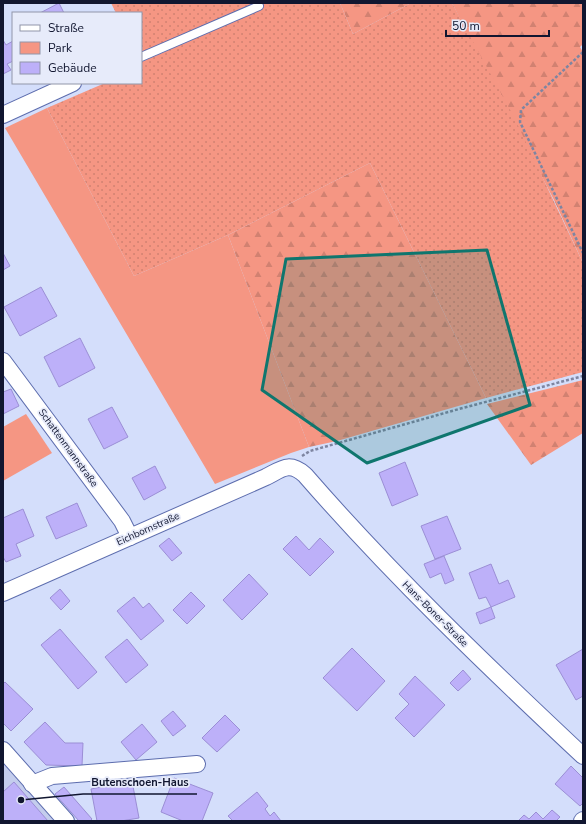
<svg xmlns="http://www.w3.org/2000/svg" width="586" height="824" viewBox="0 0 586 824" font-family="'Nunito Sans',sans-serif">
<defs>
<pattern id="forest-firs" width="22" height="20" patternUnits="userSpaceOnUse"><rect width="22" height="20" fill="#f59683"/><path d="M5 1l3.5 6h-7zM16 11l3.5 6h-7z" fill="#d18171"/></pattern>
<pattern id="garden-dots" width="8" height="8" patternUnits="userSpaceOnUse"><rect width="8" height="8" fill="#f59683"/><path d="M2 2h.1M6 6h.1" fill="none" stroke="#d18171" stroke-width="1.8" stroke-linecap="round"/></pattern>
</defs>
<rect width="100%" height="100%" fill="#d4defb"/>
<path fill="#c4cded" d="M6 762 57 821H3V763Z"/>
<g fill="#f59683">
<path d="M47 108 134 276 228 235 309 447 291 453 215 484 5 128Z"/>
<path d="M26 414 52 453 3 481V427Z"/>
</g>
<g fill="url(#forest-firs)">
<path d="M340 3H411L353 34Z"/>
<path d="M452 3H583V44L580 47 583 52V263L554 200Z"/>
<path d="M370 163 486 398 337 441 309 447 228 235Z"/>
<path d="M583 380V433L531 465 487 404Z"/>
</g>
<g fill="url(#garden-dots)">
<path d="M111 3H258L141 53V13H116Z"/>
<path d="M258 3H340L353 34 411 3H452L514 117 583 263V372L486 398 370 163 228 235 134 276 47 108 105 83H141V62L260 10Z"/>
</g>
<g fill="#bdb0f9" stroke="#9b8ed5">
<path d="M59 3 64 13H40Z"/>
<path d="M3 40 6 45 13 41V61L7 64 11 70 3 74Z"/>
<path d="M3 253 10 266 3 270Z"/>
<path d="M41 287 57 316 20 336 4 307Z"/>
<path d="M80 338 95 368 59 387 44 357Z"/>
<path d="M11 389 19 406 3 414V392Z"/>
<path d="M112 407 128 437 104 449 88 419Z"/>
<path d="M405 462 418 495 392 506 379 473Z"/>
<path d="M155 466 166 488 144 500 132 478Z"/>
<path d="M77 503 87 526 56 539 46 517Z"/>
<path d="M23 509 34 536 16 544 21 556 6 562 3 557V518Z"/>
<path d="M447 516 461 549 435 559 421 526Z"/>
<path d="M296 536 309 550 320 538 334 552 310 576 283 549Z"/>
<path d="M169 538 182 553 172 561 159 546Z"/>
<path d="M444 556 454 580 445 584 441 573 430 578 424 564Z"/>
<path d="M491 564 499 584 508 580 515 597 491 607 486 597 479 599 469 573Z"/>
<path d="M249 574 268 594 242 620 223 600Z"/>
<path d="M60 589 70 601 61 610 50 598Z"/>
<path d="M191 592 205 606 187 624 173 610Z"/>
<path d="M134 597 143 608 149 603 164 621 141 640 117 611Z"/>
<path d="M491 607 495 618 480 624 476 613Z"/>
<path d="M60 629 97 672 78 689 41 645Z"/>
<path d="M127 639 148 665 126 683 105 657Z"/>
<path d="M352 648 385 681 357 711 323 678Z"/>
<path d="M583 649V696L576 700 556 665Z"/>
<path d="M463 670 471 679 458 691 450 683Z"/>
<path d="M415 676 445 705 414 737 395 718 409 704 399 694Z"/>
<path d="M5 682 33 709 11 731 3 723V684Z"/>
<path d="M173 711 186 726 173 736 161 721Z"/>
<path d="M225 715 240 730 217 752 202 738Z"/>
<path d="M45 722 65 743H83L82 766 46 765 24 742Z"/>
<path d="M142 724 157 742 136 760 121 742Z"/>
<path d="M571 766 583 778V803L580 806 555 784Z"/>
<path d="M174 778 213 793 202 821H183L161 812Z"/>
<path d="M132 781 139 818 121 821H97L91 789Z"/>
<path d="M14 782 48 821H3V792Z"/>
<path d="M64 787 92 819 90 821H79L55 794Z"/>
<path d="M257 792 268 806 265 809 270 816 274 812 281 821H233L228 816Z"/>
<path d="M552 810 560 817 556 821H518L524 815 529 819 536 812 543 819Z"/>
</g>
<g fill="none" stroke-linecap="round" stroke-linejoin="round">
<g stroke="#5d6dae" stroke-width="10">
<path id="service" d="M141 57 259 6"/>
</g>
<g stroke="#5d6dae" stroke-width="18">
<g id="minor">
<path d="M3 115 73 83"/>
<path d="M3 361 122 521 130 537"/>
<path d="M3 593 266 477C282 469 289 461 305 475 391 574 487 666 583 756"/>
<path d="M3 750 66 821"/>
<path d="M32 784 52 776 197 764"/>
<path d="M582 821 583 820"/>
</g>
</g>
<g stroke="#7e85a1" stroke-width="2.5" stroke-dasharray="3 2" stroke-linecap="butt">
<path d="M583 52 521 110 520 122 583 253"/>
<path d="M302 456 310 451 459 409 583 376"/>
</g>
<use href="#service" stroke="#fff" stroke-width="8"/>
<use href="#minor" stroke="#fff" stroke-width="16"/>
</g>
<path fill="#0f766e" fill-opacity="0.2" stroke="#0f766e" stroke-width="3" stroke-linejoin="round" d="M487 250 530 405 367 463 262 390 286 259Z"/>
<g text-anchor="middle" dominant-baseline="central" stroke-width="3.5" stroke-linejoin="round" paint-order="stroke">
<g font-size="10" fill="#111630" stroke="#e7ebfa">
<text transform="translate(68 448) rotate(54)">Schattenmannstraße</text>
<text transform="translate(148 529) rotate(-24)">Eichbornstraße</text>
<text transform="translate(435 614) rotate(45)">Hans-Boner-Straße</text>
</g>
</g>
<path fill="none" stroke="#111630" stroke-width="1.5" d="M21 800L83 794H197"/>
<circle fill="#111630" stroke="#e7ebfa" stroke-width="1.5" cx="21" cy="800" r="4"/>
<g font-size="11" text-anchor="middle" font-weight="bold" fill="#111630" stroke="#e7ebfa" stroke-width="3.5" stroke-linejoin="round" paint-order="stroke">
<text x="140" y="786">Butenschoen-Haus</text>
</g>
<rect width="586" height="824" fill="none" stroke="#111630" stroke-width="8"/>
<rect x="12" y="12" width="130" height="72" fill="#e7ebfa" stroke="#9196a9"/>
<rect x="20" y="25" width="20" height="6" fill="#ffffff" stroke="#9196a9"/>
<text x="48" y="32" font-size="12" fill="#111630">Straße</text>
<rect x="20" y="42" width="20" height="12" fill="#f59683" stroke="#9196a9"/>
<text x="48" y="52" font-size="12" fill="#111630">Park</text>
<rect x="20" y="62" width="20" height="12" fill="#bdb0f9" stroke="#9196a9"/>
<text x="48" y="72" font-size="12" fill="#111630">Gebäude</text>
<path d="M446 30v6h103v-6" fill="none" stroke="#111630" stroke-width="2"/>
<text x="452" y="30" font-size="12" fill="#111630" stroke="#e7ebfa" stroke-width="3" paint-order="stroke">50 m</text>
</svg>
